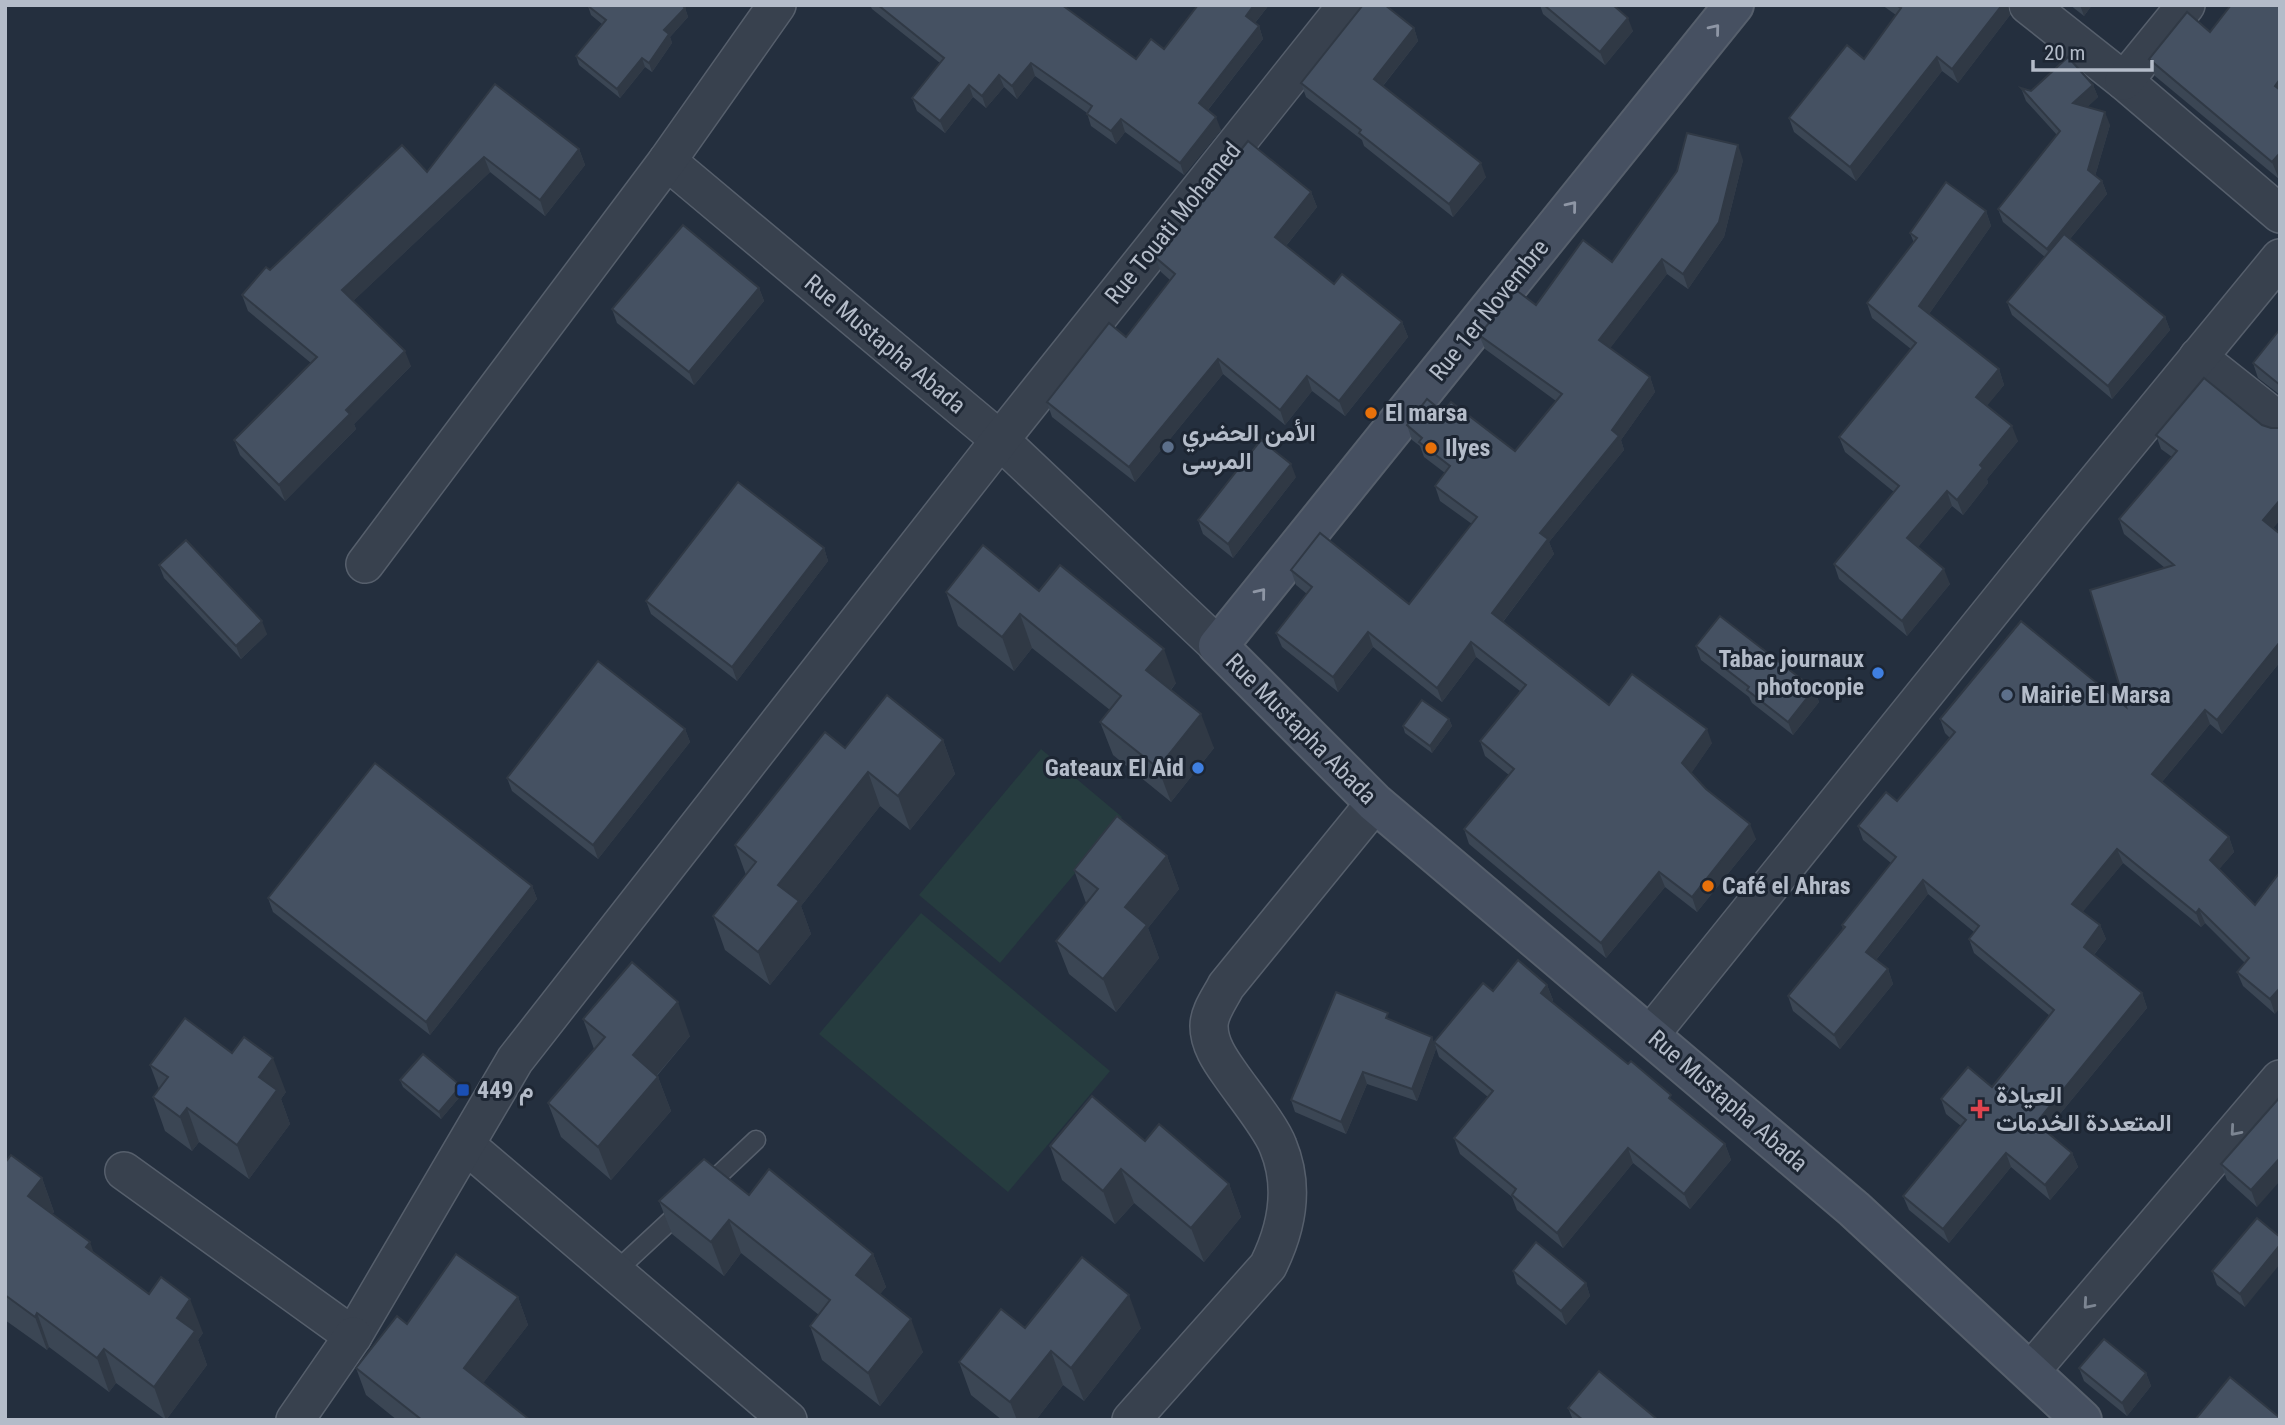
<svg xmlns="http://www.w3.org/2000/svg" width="2285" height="1425" viewBox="0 0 2285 1425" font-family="'Roboto Condensed',Vazirmatn,sans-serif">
<rect width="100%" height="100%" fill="#242f3e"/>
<g fill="#263c3f">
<path d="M1041 749 1122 817 1000 963 919 895Z"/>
<path d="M921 913 1110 1071 1008 1192 819 1034Z"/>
</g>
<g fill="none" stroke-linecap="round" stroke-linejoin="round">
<g stroke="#565f6c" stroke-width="21">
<g id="lane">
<path d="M704 1189 756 1140"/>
<path d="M615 1272 684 1208"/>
</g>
</g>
<g stroke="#565f6c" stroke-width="40">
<g id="street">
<path d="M2028 5 2124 81 2280 214"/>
<path d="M2124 81 2186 5"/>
<path d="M667 161 1000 440 1218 646"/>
<path d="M2198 357 2280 422"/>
<path d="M365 564 667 161 777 5"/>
<path d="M1650 1035 2059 527 2280 258"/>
<path d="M466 1145 788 1420"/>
<path d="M124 1171 353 1336 515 1060 1000 440 1347 5"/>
<path d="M2030 1372 2280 1079"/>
<path d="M295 1420 353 1336"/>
<path d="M1131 1420 1268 1266C1287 1228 1295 1187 1278 1146 1271 1127 1243 1093 1230 1074 1220 1060 1209 1044 1209 1026 1209 1012 1220 998 1226 986L1375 803"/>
</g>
</g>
<g stroke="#565f6c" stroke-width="42">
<path id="secondary" d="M1734 5 1218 646 1375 803 1854 1209 2082 1420"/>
</g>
<use href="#lane" stroke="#38414e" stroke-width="18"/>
<use href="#street" stroke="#38414e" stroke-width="37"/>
<use href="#secondary" stroke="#465061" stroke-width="38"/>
</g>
<g fill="#3b4654">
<path d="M870 5H1062L1136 59 1164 49 1198 5H1269L1255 23 1259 26 1263 39 1208 110 1221 130 1184 175 1125 132 1116 144 1091 126 1087 113 1035 76 1017 99 1004 87 986 108 973 97 945 133 917 111 912 98 940 63 872 9Z"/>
<path d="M1540 5H1613L1633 31 1605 65 1543 14Z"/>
<path d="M1882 5H2008L2010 15 1958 83 1942 71 1856 181 1794 132 1789 118 1864 59 1896 15Z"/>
<path d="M2070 5H2092L2084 16Z"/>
<path d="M588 6 685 8 688 17 670 37 672 43 652 72 645 67 620 98 579 65 576 56 602 24 591 15Z"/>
<path d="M2280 8 2279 179 2155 76 2149 59 2210 32Z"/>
<path d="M1414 28 1418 41 1383 86 1486 177 1453 217 1364 146 1362 140 1306 97 1301 83Z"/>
<path d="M495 84 579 149 585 165 545 216 490 172 353 301 411 366 354 424 356 429 285 501 240 455 234 440 311 363 248 311 242 295 270 270 427 172Z"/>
<path d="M2093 85 2098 97 2087 107 2110 125 2095 176 2102 181 2107 194 2070 239 2165 317 2170 330 2112 399 2012 315 2007 302 2045 257 2003 222 1998 209 2057 135 2026 101 2021 88 2031 91Z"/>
<path d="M1743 160 1724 237 1688 289 1667 274 1610 348 1650 377 1655 392 1621 440 1624 450 1549 542 1554 554 1503 622 1609 705 1712 743 1691 773 1756 839 1697 912 1665 887 1606 958 1469 844 1464 829 1509 775 1485 756 1480 741 1520 691 1476 657 1442 702 1373 647 1338 692 1282 647 1276 633 1307 594 1296 585 1291 570 1409 604 1472 524 1440 501 1435 486 1445 473 1424 457 1420 446 1412 440 1407 425 1443 412 1515 451 1556 401 1485 349 1479 335 1612 262Z"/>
<path d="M1311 192 1317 207 1286 246 1334 284 1402 322 1408 337 1345 416 1312 391 1285 425 1223 374 1135 482 1052 417 1047 402 1126 337 1170 280 1161 272 1155 257Z"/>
<path d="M1986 211 1991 226 1929 314 1999 369 2004 385 1987 405 2018 441 1987 479 1988 483 1963 515 1952 506 1918 547 1950 584 1907 636 1839 579 1834 564 1894 492 1845 452 1839 437 1911 349 1872 318 1867 303 1914 243 1910 233Z"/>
<path d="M759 288 764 301 694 385 617 323 612 309Z"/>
<path d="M2280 329V395L2258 378 2253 363Z"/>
<path d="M2156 435 2280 534V662L2222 734 2210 724 2162 782 2229 837 2234 852 2219 869 2255 905 2275 1014 2243 986 2237 972 2245 963 2205 923 2201 927 2123 863 2082 912 2100 925 2106 939 2094 955 2142 993 2147 1008 2046 1131 2072 1153 2078 1167 2050 1200 2011 1167 1949 1243 1909 1210 1903 1196 1961 1126 1946 1114 1941 1099 1992 1087 2050 1016 1974 953 1969 939 1974 932 1928 894 1876 960 1888 969 1893 984 1840 1049 1793 1011 1788 996 1843 929 1842 925 1891 863 1863 840 1858 826 1897 801 1950 738 1945 733 1940 719 2126 707 2165 568 2124 534 2119 519 2172 457 2161 449Z"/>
<path d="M1296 477 1233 558 1203 534 1198 520Z"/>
<path d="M824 548 828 561 737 681 651 614 646 601Z"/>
<path d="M159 565 267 634 241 659 164 578Z"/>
<path d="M1039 591 1176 683 1171 690 1214 748 1171 802 1113 755 1100 722 1110 710 1032 648 1014 671 958 626 946 592Z"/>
<path d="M1696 646 1814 689 1819 702 1793 735 1752 703 1749 697 1701 660Z"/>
<path d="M1449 719 1452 726 1432 753 1405 733 1403 726Z"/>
<path d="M685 729 690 742 598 859 512 791 507 778Z"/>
<path d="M943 740 955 774 910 830 880 806 801 906 811 934 770 985 725 950 713 916 746 875 735 845 845 748Z"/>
<path d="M1167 856 1179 889 1148 928 1159 958 1116 1012 1069 974 1056 941 1086 903 1074 870Z"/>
<path d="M532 886 537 899 430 1035 273 912 268 898Z"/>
<path d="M1547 985 1553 1000 1552 1002 1725 1144 1731 1160 1690 1209 1633 1163 1563 1248 1517 1210 1512 1197 1460 1154 1454 1138 1488 1097 1439 1057 1434 1042 1493 991Z"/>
<path d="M583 1019 690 1036 657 1076 658 1077 671 1111 611 1180 561 1137 548 1103 594 1049Z"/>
<path d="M1390 1020 1432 1037 1436 1049 1417 1101 1367 1084 1346 1134 1295 1112 1291 1100Z"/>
<path d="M232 1053 286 1092 281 1099 290 1124 249 1179 199 1142 192 1151 165 1131 153 1097 159 1089 150 1065Z"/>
<path d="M400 1080 463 1093 441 1119 403 1087Z"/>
<path d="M2280 1097 2257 1207 2227 1180 2221 1164Z"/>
<path d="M1145 1141 1229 1184 1241 1217 1204 1262 1134 1203 1115 1224 1062 1180 1050 1146Z"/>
<path d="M5 1163 42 1178 54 1212 52 1214 94 1253 203 1333 198 1340 207 1365 166 1420 116 1383 109 1392 49 1347 47 1350 5 1320Z"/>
<path d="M749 1195 873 1254 886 1287 880 1294 923 1352 880 1406 822 1360 810 1326 819 1315 741 1253 724 1276 672 1234 659 1201Z"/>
<path d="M2257 1218 2245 1307 2217 1285 2212 1271Z"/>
<path d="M1513 1271 1586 1283 1590 1296 1566 1325 1517 1284Z"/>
<path d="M518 1297 528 1325 483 1383 530 1420H397L366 1395 356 1368 407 1324Z"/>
<path d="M1025 1328H1141L1084 1401 1063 1385 1036 1420H1002L971 1395 959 1362Z"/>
<path d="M2079 1368 2146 1373 2151 1386 2127 1416 2084 1381Z"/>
<path d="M1568 1408 1658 1420H1573Z"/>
</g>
<g fill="#303945">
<path d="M1254 5H1269L1250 29 1246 16Z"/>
<path d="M2002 5H2008L2010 15 1958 83 1952 69Z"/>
<path d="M2080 5H2092L2084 16Z"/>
<path d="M685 8 688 17 670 37 672 43 652 72 649 63 664 30Z"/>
<path d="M1628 18 1633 31 1605 65 1600 52Z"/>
<path d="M1259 26 1263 39 1203 116 1199 103Z"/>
<path d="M1414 28 1418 41 1378 92 1374 79Z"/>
<path d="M1937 57 1942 71 1856 181 1850 167Z"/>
<path d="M642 58 645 67 620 98 617 89Z"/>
<path d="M1031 63 1035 76 1017 99 1012 86Z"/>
<path d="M999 75 1004 87 986 108 982 96Z"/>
<path d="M2280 79V100L2275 86Z"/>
<path d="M969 85 973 97 945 133 940 121Z"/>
<path d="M2093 85 2098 97 2078 116 2073 103Z"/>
<path d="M2105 112 2110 125 2093 183 2088 170Z"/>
<path d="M1216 117 1221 130 1184 175 1180 163Z"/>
<path d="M1121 119 1125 132 1116 144 1111 131Z"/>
<path d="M1738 145 1743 160 1724 237 1688 289 1683 274Z"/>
<path d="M579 149 585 165 545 216 540 200Z"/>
<path d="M2280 153V178L2279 179 2272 162Z"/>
<path d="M484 157 490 172 348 306 342 290Z"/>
<path d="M1481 163 1486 177 1453 217 1449 204Z"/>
<path d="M2102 181 2107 194 2051 262 2047 249Z"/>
<path d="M1311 192 1317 207 1281 252 1275 237Z"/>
<path d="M1986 211 1991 226 1924 321 1919 306Z"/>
<path d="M1662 259 1667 274 1605 355 1599 340Z"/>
<path d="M759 288 764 301 694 385 689 372Z"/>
<path d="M2165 317 2170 330 2112 399 2108 386Z"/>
<path d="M1402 322 1408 337 1345 416 1339 401Z"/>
<path d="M405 351 411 366 354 424 356 429 285 501 279 485 346 410Z"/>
<path d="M1218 359 1223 374 1135 482 1129 467Z"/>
<path d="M1999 369 2004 385 1982 412 1976 397Z"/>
<path d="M1307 376 1312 391 1285 425 1280 410Z"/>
<path d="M1650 377 1655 392 1621 440 1624 450 1549 542 1554 554 1498 628 1492 613 1540 533Z"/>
<path d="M2012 426 2018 441 1987 479 1988 483 1963 515 1957 500 1980 465Z"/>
<path d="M1291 464 1296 477 1233 558 1228 544Z"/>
<path d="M1947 491 1952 506 1913 553 1907 538Z"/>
<path d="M2280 500V520L2268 535 2263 520Z"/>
<path d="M824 548 828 561 737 681 732 667Z"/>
<path d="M1944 569 1950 584 1907 636 1902 621Z"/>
<path d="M1020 614 1032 648 1014 671 1002 637Z"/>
<path d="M262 621 267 634 241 659 236 646Z"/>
<path d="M1368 632 1373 647 1338 692 1333 677Z"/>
<path d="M1471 642 1476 657 1442 702 1437 688Z"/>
<path d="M2279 642 2280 662 2222 734 2217 720Z"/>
<path d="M1164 649 1176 683 1159 704 1146 670Z"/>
<path d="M1814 689 1819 702 1793 735 1788 722Z"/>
<path d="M2205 710 2210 724 2157 788 2152 774Z"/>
<path d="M1201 714 1214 748 1171 802 1158 768Z"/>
<path d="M1449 719 1452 726 1432 753 1430 746Z"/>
<path d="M685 729 690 742 598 859 593 845Z"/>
<path d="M1707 729 1712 743 1688 778 1682 763Z"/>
<path d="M943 740 955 774 910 830 898 796Z"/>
<path d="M868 772 880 806 801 906 811 934 770 985 758 952 778 885Z"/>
<path d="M1750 824 1756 839 1697 912 1692 897Z"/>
<path d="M2229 837 2234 852 2215 874 2210 860Z"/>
<path d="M2117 849 2123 863 2077 919 2072 904Z"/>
<path d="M1167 856 1179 889 1148 928 1159 958 1116 1012 1103 979 1125 907Z"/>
<path d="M1659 872 1665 887 1606 958 1601 943Z"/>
<path d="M1923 880 1928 894 1871 966 1866 952Z"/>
<path d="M532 886 537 899 430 1035 426 1022Z"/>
<path d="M2199 909 2205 923 2201 927 2196 913Z"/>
<path d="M2100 925 2106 939 2089 961 2084 947Z"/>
<path d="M1888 969 1893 984 1840 1049 1834 1035Z"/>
<path d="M1547 985 1553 1000 1546 1008 1541 993Z"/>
<path d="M2280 988V1008L2275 1014 2270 999Z"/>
<path d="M2142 993 2147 1008 2041 1137 2036 1123Z"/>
<path d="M678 1002 690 1036 645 1089 633 1055Z"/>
<path d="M1432 1037 1436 1049 1417 1101 1412 1089Z"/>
<path d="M273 1058 286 1092 281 1099 290 1124 249 1179 237 1145 259 1077Z"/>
<path d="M1363 1072 1367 1084 1346 1134 1341 1122Z"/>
<path d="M658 1077 671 1111 611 1180 598 1147Z"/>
<path d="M461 1086 463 1093 441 1119 439 1112Z"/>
<path d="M187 1108 199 1142 192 1151 180 1117Z"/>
<path d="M1725 1144 1731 1160 1690 1209 1684 1194Z"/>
<path d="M1628 1148 1633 1163 1563 1248 1557 1233Z"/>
<path d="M2006 1153 2011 1167 1949 1243 1943 1229Z"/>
<path d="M2072 1153 2078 1167 2050 1200 2045 1185Z"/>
<path d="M2280 1158V1181L2257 1207 2251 1190Z"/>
<path d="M1121 1169 1134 1203 1115 1224 1103 1191Z"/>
<path d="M42 1178 54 1212 40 1230 28 1196Z"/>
<path d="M1229 1184 1241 1217 1204 1262 1191 1228Z"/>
<path d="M729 1220 741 1253 724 1276 711 1242Z"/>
<path d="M90 1242 102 1276 86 1247Z"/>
<path d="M2280 1245V1264L2245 1307 2240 1294Z"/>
<path d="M873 1254 886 1287 868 1308 856 1275Z"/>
<path d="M1586 1283 1590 1296 1566 1325 1561 1311Z"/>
<path d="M1129 1295 1141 1328 1084 1401 1071 1368Z"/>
<path d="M518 1297 528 1325 474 1395 464 1368Z"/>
<path d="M190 1299 203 1333 198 1340 207 1365 166 1420 154 1387 177 1318Z"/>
<path d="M37 1313 49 1347 47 1350 35 1317Z"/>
<path d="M911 1319 923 1352 880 1406 868 1373Z"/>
<path d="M104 1349 116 1383 109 1392 97 1358Z"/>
<path d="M1051 1351 1063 1385 1036 1420H1017L1010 1402Z"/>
<path d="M2146 1373 2151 1386 2127 1416 2122 1403Z"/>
</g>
<g fill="#455162" stroke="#303945" stroke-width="2">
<path d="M588 5H682L685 8 664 30 669 34 649 63 642 58 617 89 576 56 606 20 588 6Z"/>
<path d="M878 5H1062L1136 59 1151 39 1164 49 1198 5H1254L1246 16 1259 26 1199 103 1216 117 1180 163 1121 119 1111 131 1087 114 1092 106 1031 63 1012 86 999 75 982 96 969 85 940 121 912 98 944 58Z"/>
<path d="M1363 5H1385L1414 28 1374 79 1481 163 1449 204 1359 133 1361 130 1301 83Z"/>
<path d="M1544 5H1613L1628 18 1600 52Z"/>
<path d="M1896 5H2002L1952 69 1937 57 1850 167 1789 118 1847 45 1864 59 1901 8Z"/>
<path d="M2231 5H2277L2280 8V79L2275 86 2280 90V153L2272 162 2149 59 2187 12 2210 32Z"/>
<path d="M2068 57 2093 85 2073 103 2105 112 2088 170 2102 181 2047 249 1998 209 2060 131 2021 88 2031 91Z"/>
<path d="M495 84 579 149 540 200 484 157 342 290 405 351 346 410 350 414 279 485 234 440 317 357 242 295 266 267 270 270 402 145 427 172Z"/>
<path d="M1687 133 1738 145 1719 222 1683 274 1662 259 1599 340 1650 377 1612 430 1619 436 1540 533 1548 539 1492 613 1609 705 1632 674 1707 729 1682 763 1706 789 1750 824 1692 897 1659 872 1601 943 1464 829 1514 769 1480 741 1526 685 1471 642 1437 688 1368 632 1333 677 1276 633 1312 587 1291 570 1320 533 1409 604 1477 517 1435 486 1450 466 1419 442 1422 438 1407 425 1427 399 1443 412 1451 402 1515 451 1562 394 1479 335 1516 290 1536 305 1583 240 1612 262 1677 171Z"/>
<path d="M1248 141 1311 192 1275 237 1334 284 1342 274 1402 322 1339 401 1307 376 1280 410 1218 359 1129 467 1047 402 1109 323 1126 337 1175 274 1155 257Z"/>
<path d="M1946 182 1986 211 1919 306 1999 369 1976 397 2012 426 1980 465 1983 468 1957 500 1947 491 1907 538 1944 569 1902 621 1834 564 1899 486 1839 437 1916 343 1867 303 1917 238 1910 233Z"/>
<path d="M683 225 759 288 689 372 612 309Z"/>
<path d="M2064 234 2165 317 2108 386 2007 302Z"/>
<path d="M2280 329V385L2253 363Z"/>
<path d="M2204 378 2262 425 2271 428H2280V500L2263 520 2280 534V642L2217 720 2205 710 2152 774 2229 837 2210 860 2255 905 2280 872V988L2270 999 2237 972 2249 958 2199 909 2196 913 2117 849 2072 904 2100 925 2084 947 2142 993 2036 1123 2072 1153 2045 1185 2006 1153 1943 1229 1903 1196 1966 1120 1941 1099 1968 1067 1992 1087 2054 1010 1969 939 1979 926 1923 880 1866 952 1888 969 1834 1035 1788 996 1845 927 1842 925 1896 857 1858 826 1886 792 1897 801 1955 732 1940 719 2021 621 2126 707 2090 590 2174 565 2119 519 2177 451 2156 435Z"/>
<path d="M1261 440 1291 464 1228 544 1198 520Z"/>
<path d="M738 482 824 548 732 667 646 601Z"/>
<path d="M186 540 262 621 236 646 159 565Z"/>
<path d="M983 545 1039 591 1060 565 1164 649 1146 670 1201 714 1158 768 1100 722 1121 696 1020 614 1002 637 946 592Z"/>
<path d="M1720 616 1814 689 1788 722 1747 690 1749 687 1696 646Z"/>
<path d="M598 661 685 729 593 845 507 778Z"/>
<path d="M887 695 943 740 898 796 868 772 778 885 799 901 758 952 713 916 756 862 735 845 825 732 845 748Z"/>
<path d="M1422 700 1449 719 1430 746 1403 726Z"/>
<path d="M375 763 532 886 426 1022 268 898Z"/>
<path d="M1117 816 1167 856 1125 907 1147 925 1103 979 1056 941 1098 889 1074 870Z"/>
<path d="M1518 960 1547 985 1541 993 1628 1064 1631 1061 1671 1095 1669 1098 1725 1144 1684 1194 1628 1148 1557 1233 1512 1195 1516 1189 1454 1138 1493 1091 1434 1042 1483 983 1493 991Z"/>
<path d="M632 962 678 1002 633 1055 658 1077 598 1147 548 1103 605 1037 583 1019Z"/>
<path d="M1336 992 1388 1013 1386 1018 1432 1037 1412 1089 1363 1072 1341 1122 1291 1100Z"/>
<path d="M185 1018 232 1053 244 1037 273 1058 259 1077 277 1090 237 1145 187 1108 180 1117 153 1097 168 1077 150 1065Z"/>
<path d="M423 1054 461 1086 439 1112 400 1080Z"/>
<path d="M1092 1096 1145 1141 1159 1124 1229 1184 1191 1228 1121 1169 1103 1191 1050 1146Z"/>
<path d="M2280 1097V1158L2251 1190 2221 1164Z"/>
<path d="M11 1155 42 1178 28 1196 90 1242 86 1247 149 1294 161 1277 190 1299 177 1318 195 1331 154 1387 104 1349 97 1358 37 1313 35 1317 5 1295V1163Z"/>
<path d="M704 1159 749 1195 769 1169 873 1254 856 1275 911 1319 868 1373 810 1326 830 1300 729 1220 711 1242 659 1201Z"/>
<path d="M2257 1218 2280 1237V1245L2240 1294 2212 1271Z"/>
<path d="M1536 1242 1586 1283 1561 1311 1513 1271Z"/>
<path d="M456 1254 518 1297 464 1368 530 1420H422L356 1368 397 1316 407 1324Z"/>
<path d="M1082 1257 1129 1295 1071 1368 1051 1351 1010 1402 959 1362 1001 1309 1025 1328Z"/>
<path d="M2104 1339 2146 1373 2122 1403 2079 1368Z"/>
<path d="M1599 1371 1658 1420H1583L1568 1408Z"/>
<path d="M2230 1377 2280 1418V1420H2195Z"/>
</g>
<defs><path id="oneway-chevron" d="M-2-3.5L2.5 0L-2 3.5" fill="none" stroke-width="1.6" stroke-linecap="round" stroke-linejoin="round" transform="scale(1.75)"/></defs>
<g stroke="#8e96a5">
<use href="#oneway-chevron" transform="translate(1715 29) rotate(-51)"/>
<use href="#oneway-chevron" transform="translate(1572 206) rotate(-51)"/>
<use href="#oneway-chevron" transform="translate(1261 593) rotate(-51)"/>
</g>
<g stroke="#7c8592">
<use href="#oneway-chevron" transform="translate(2235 1131) rotate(131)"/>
<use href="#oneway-chevron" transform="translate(2088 1304) rotate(131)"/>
</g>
<g fill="#e8710a" stroke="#1d2633" stroke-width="2.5">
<circle cx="1371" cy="413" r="7"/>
<circle cx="1431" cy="448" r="7"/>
<circle cx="1708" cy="886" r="7"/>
</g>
<g fill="#5c6f8a" stroke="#1d2633" stroke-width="2.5">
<circle cx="1168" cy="447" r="7"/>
<circle cx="2007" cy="695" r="7"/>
</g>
<g fill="#3f7fe0" stroke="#1d2633" stroke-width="2.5">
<circle cx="1878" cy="673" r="7"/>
<circle cx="1198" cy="768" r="7"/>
</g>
<rect fill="#1a4fb4" stroke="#1d2633" stroke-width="2.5" x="456" y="1083" width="14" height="14" rx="3.5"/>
<path fill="#e0444e" stroke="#1d2633" stroke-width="2.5" d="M1976.5 1098.5h7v7h7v7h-7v7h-7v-7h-7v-7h7z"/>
<g text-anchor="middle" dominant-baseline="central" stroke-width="6" stroke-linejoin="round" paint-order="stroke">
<g font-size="24" fill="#b4bcc9" stroke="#1d2633">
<text transform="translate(1173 223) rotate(-51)">Rue Touati Mohamed</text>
<text transform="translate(1489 310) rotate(-51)">Rue 1er Novembre</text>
<text transform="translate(885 344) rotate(40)">Rue Mustapha Abada</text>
<text transform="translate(1301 729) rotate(45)">Rue Mustapha Abada</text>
<text transform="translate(1728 1101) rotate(41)">Rue Mustapha Abada</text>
</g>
<g font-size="24" font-weight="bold" fill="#b4bcc9" stroke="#1d2633" text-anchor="start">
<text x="1385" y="413">El marsa</text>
<text x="1182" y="433">الأمن الحضري<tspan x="1182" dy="28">المرسى</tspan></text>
<text x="1445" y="448">Ilyes</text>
<text x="1864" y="659" text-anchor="end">Tabac journaux<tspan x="1864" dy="28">photocopie</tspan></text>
<text x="2021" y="695">Mairie El Marsa</text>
<text x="1184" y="768" text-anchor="end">Gateaux El Aid</text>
<text x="1722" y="886">Café el Ahras</text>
<text x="477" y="1090">م 449</text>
<text x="1996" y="1095">العيادة<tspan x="1996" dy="28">المتعددة الخدمات</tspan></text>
</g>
</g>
<rect width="2285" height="1425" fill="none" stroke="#b4bcc9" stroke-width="14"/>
<path d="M2033 60v10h119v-10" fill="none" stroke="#b4bcc9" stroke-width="3.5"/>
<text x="2044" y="60" font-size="21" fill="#b4bcc9" stroke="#1d2633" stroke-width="5" paint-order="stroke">20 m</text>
</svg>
